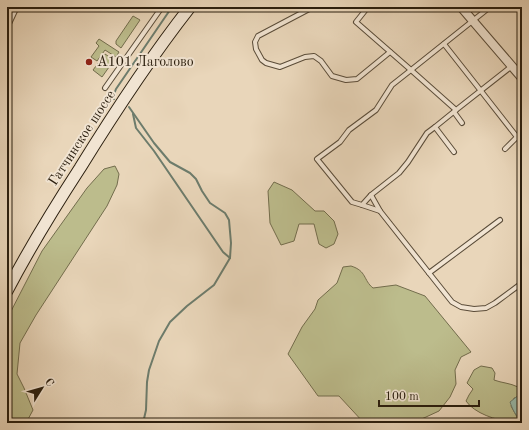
<svg xmlns="http://www.w3.org/2000/svg" width="529" height="430" viewBox="0 0 529 430" font-family="'Old Standard TT',serif">
<rect width="100%" height="100%" fill="#e9d6ba"/>
<filter id="stains"><feTurbulence type="fractalNoise" baseFrequency=".005" numOctaves="4"/><feColorMatrix values="0 0 0 0 .2 0 0 0 0 .09 0 0 0 0 .02 0 0 0 .5 -.17"/></filter>
<radialGradient id="worn" r=".72"><stop offset=".6" stop-color="#630" stop-opacity="0"/><stop offset="1" stop-color="#630" stop-opacity=".3"/></radialGradient>
<g fill="#bcbc8c" stroke="#736d4d">
<path d="M133 16 140 20 121 48 116 44V41Z"/>
<path d="M99 39 119 52 116 57 105 50 97 61 91 57 99 46 96 43Z"/>
<path d="M105 54 114 60 102 77 93 70Z"/>
<path d="M115 166 119 174 117 185 107 206 36 315 20 343 17 374 24 388 33 410 26 423H7V319L42 251 87 188 104 169Z"/>
<path d="M274 182 292 190 315 211H324L334 221 338 234 334 244 326 248 319 244 314 224H299L294 241 281 245 270 223 268 191Z"/>
<path d="M351 266C367 271 363 280 373 288L396 285 425 296 471 352 461 357 455 370 456 384 450 397 439 411 413 423H364L339 396H318L288 354 302 327 315 309 318 300 337 283 343 267Z"/>
<path d="M481 366 492 368 495 373 494 380C502 383 510 383 518 387L520 394 518 397 514 398 511 406 517 417 520 419C517 420 513 421 510 421 497 421 474 413 466 401L469 395 473 389 467 383 474 370Z"/>
</g>
<path fill="#99baaa" stroke="#6d7c6c" d="M520 394H522V419C516 418 512 408 510 402 513 399 517 397 520 394Z"/>
<g fill="none" stroke-linecap="round" stroke-linejoin="round">
<g stroke="#6d7c6c" stroke-width="2">
<path d="M114 99 113 97 116 89 172 7"/>
<path d="M129 107 154 143 170 162 190 173 196 179 202 191 210 203 225 213 229 220 231 243 230 258 214 285 187 306 170 322 159 341 149 370 147 382 146 410 143 423"/>
<path d="M133 114 136 128 154 151 223 252 230 258"/>
</g>
<g stroke="#5a4c39" stroke-width="6">
<g id="lane">
<path d="M313 7 258 36 255 42 256 49 262 60 266 63 280 67 305 57 314 56 321 61 332 76 346 80 357 79 390 52"/>
<path d="M368 7 356 22 411 70 490 7"/>
<path d="M7 28 15 11V7"/>
<path d="M444 44 481 91 517 137 522 142"/>
<path d="M105 88 162 7"/>
<path d="M454 112 462 123"/>
<path d="M435 127 427 133 408 162 399 173 371 195 362 205 352 202 317 159 340 142 349 130 376 110 392 85 411 70 456 110 512 66"/>
<path d="M505 149 517 137"/>
<path d="M454 152 435 127 456 110"/>
<path d="M371 195 380 211"/>
<path d="M362 205 380 211 429 273 500 220"/>
<path d="M429 273 452 302 461 307 474 309 486 308 495 303 522 283"/>
</g>
</g>
<g stroke="#5a4c39" stroke-width="10">
<path id="street" d="M461 7 522 78"/>
</g>
<g stroke="#2a1e0e" stroke-width="13">
<path id="secondary" d="M7 291C29 249 54 208 80 168 114 113 150 58 190 7"/>
</g>
<use href="#lane" stroke="#f1e4d2" stroke-width="4"/>
<use href="#street" stroke="#f1e4d2" stroke-width="8"/>
<use href="#secondary" stroke="#f1e4d2" stroke-width="11"/>
</g>
<circle fill="#8f2418" stroke="#f1e4d2" stroke-width="1.5" cx="89" cy="62" r="4"/>
<g text-anchor="middle" dominant-baseline="central" stroke-width="4" stroke-linejoin="round" paint-order="stroke">
<g font-size="14" fill="#2a1e0e" stroke="#f1e4d2" text-anchor="start">
<text x="97" y="62">А101 Лаголово</text>
</g>
<g font-size="14" fill="#2a1e0e" stroke="#f1e4d2">
<text transform="translate(82 138) rotate(-57)">Гатчинское шоссе</text>
</g>
</g>
<rect width="529" height="430" fill="none" stroke="#e9d6ba" stroke-width="24"/>
<rect x="8" y="8" width="513" height="414" fill="none" stroke="#2a1e0e" stroke-width="2"/>
<rect x="12" y="12" width="505" height="406" fill="none" stroke="#2a1e0e"/>
<g transform="translate(42 388) rotate(53)" stroke="#f1e4d2" stroke-width="3" paint-order="stroke">
<path d="M0-3L7 15L0 10L-7 15Z" fill="#2a1e0e"/>
<text y="-6" font-size="11" font-weight="bold" text-anchor="middle" fill="#2a1e0e">С</text>
</g>
<path d="M379 400v6h100v-6" fill="none" stroke="#2a1e0e" stroke-width="2"/>
<text x="385" y="400" font-size="12" fill="#2a1e0e" stroke="#f1e4d2" stroke-width="3" paint-order="stroke">100 m</text>
<rect width="100%" height="100%" filter="url(#stains)"/>
<rect width="100%" height="100%" fill="url(#worn)"/>
</svg>
